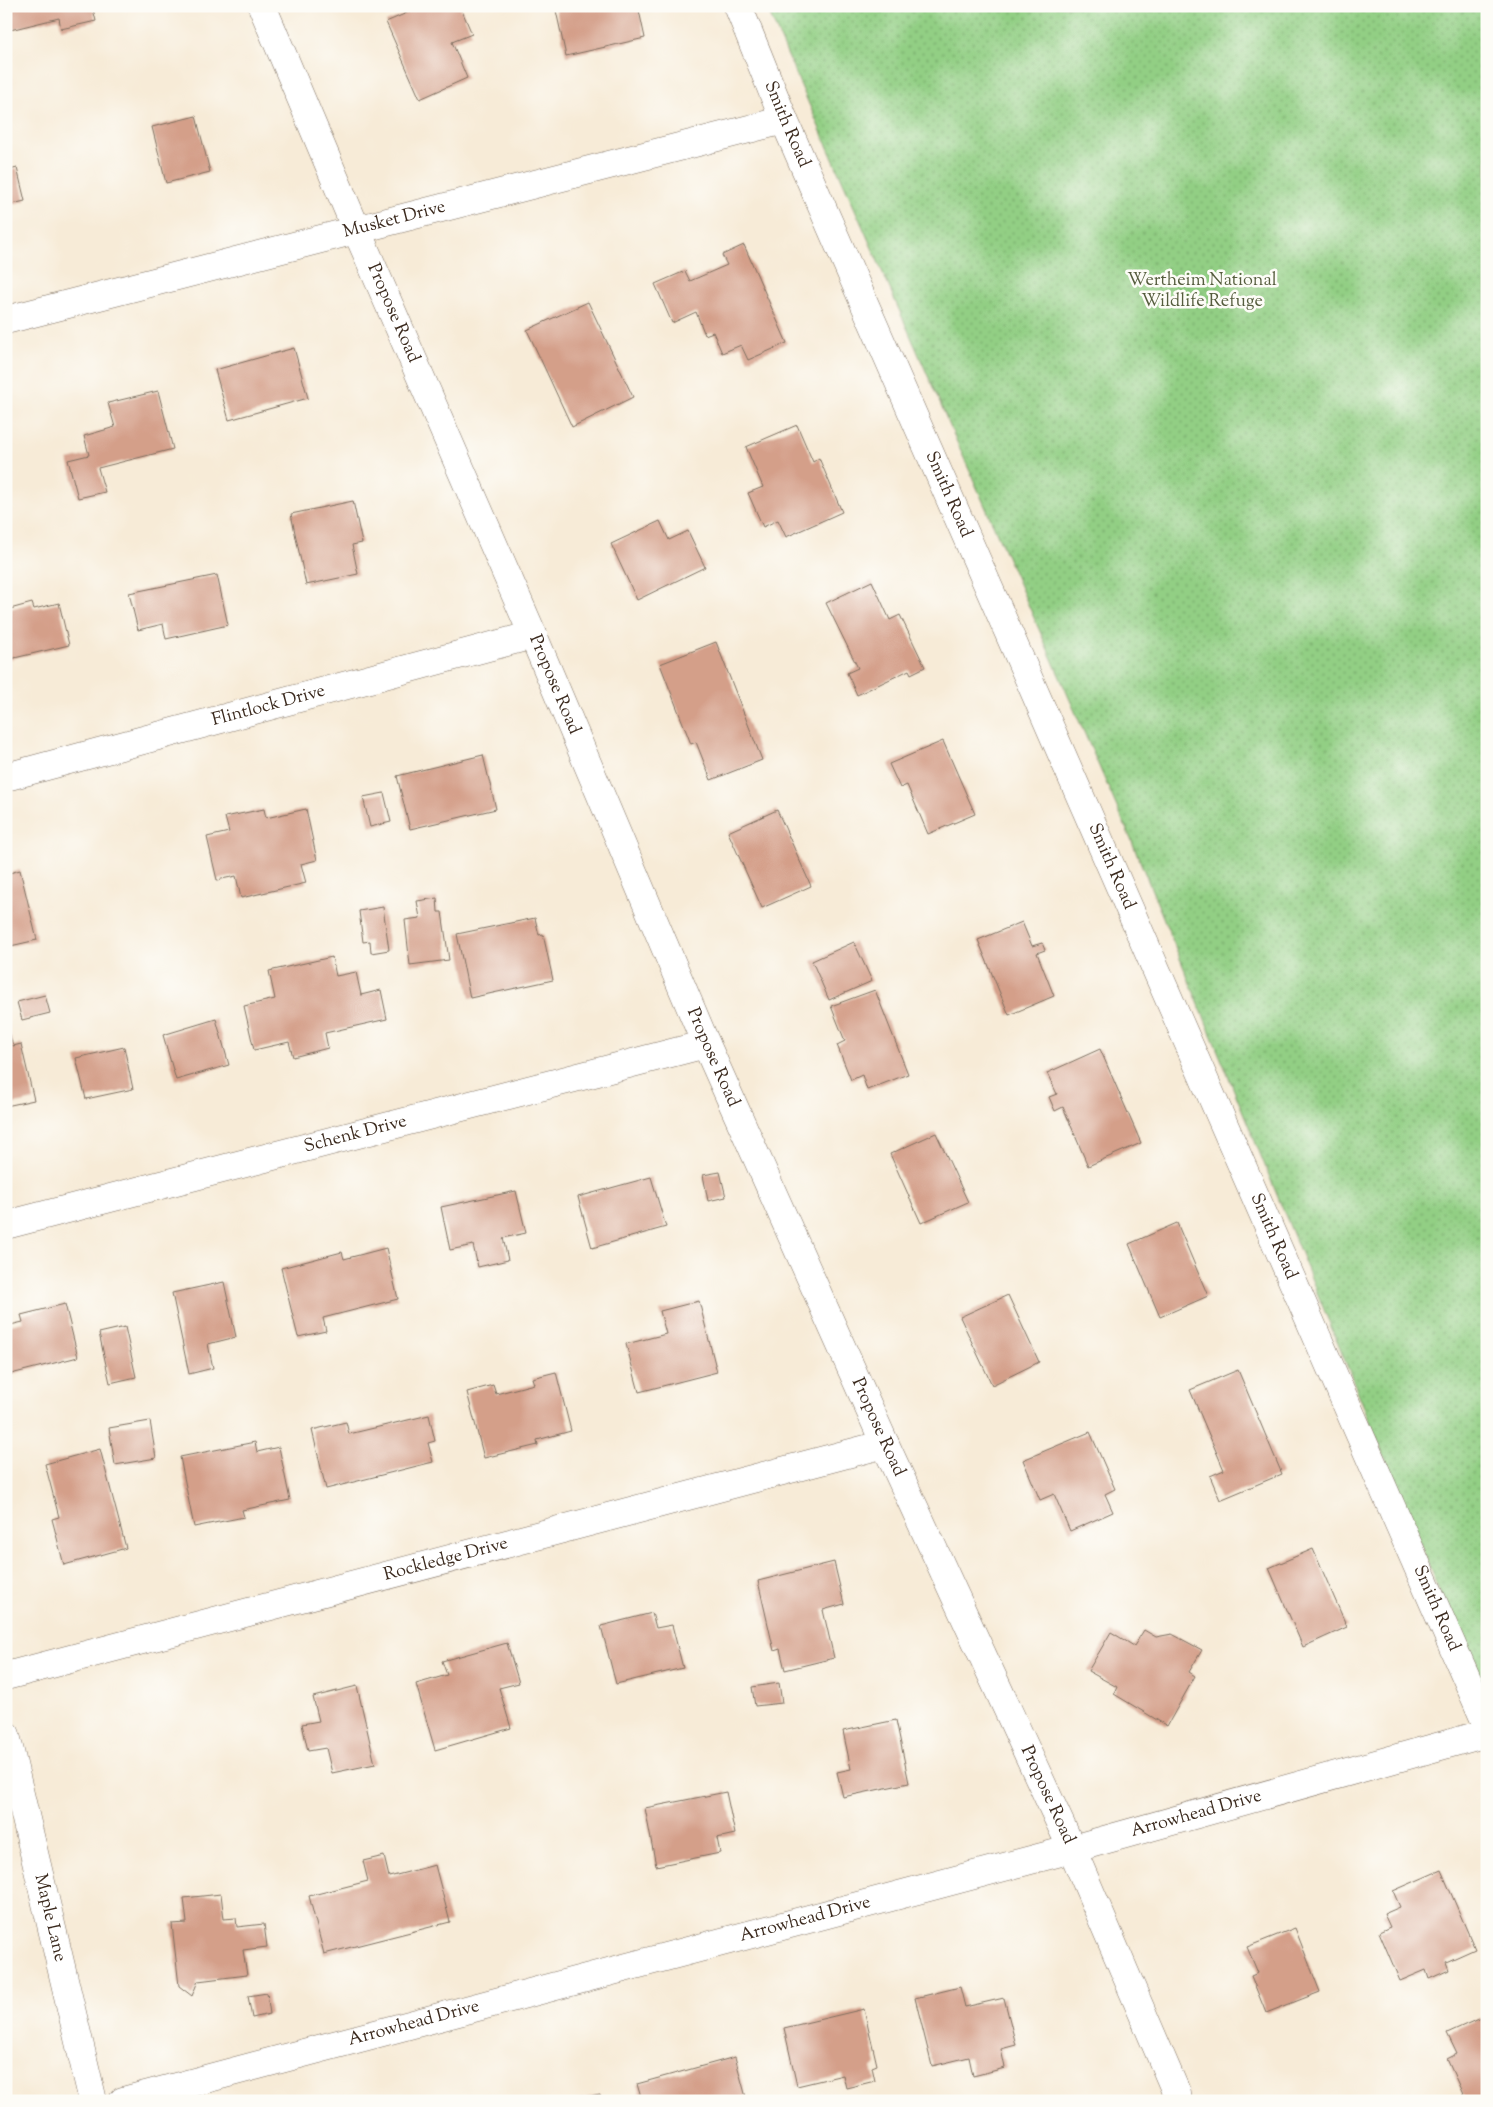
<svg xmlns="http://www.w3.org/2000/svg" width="1493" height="2107" viewBox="0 0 1493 2107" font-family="'Sorts Mill Goudy',serif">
<defs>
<pattern id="park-dots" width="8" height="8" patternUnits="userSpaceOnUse" patternTransform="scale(1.25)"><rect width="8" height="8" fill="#92cf84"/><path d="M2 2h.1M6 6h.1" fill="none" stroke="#78a86b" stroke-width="1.8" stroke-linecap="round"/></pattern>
</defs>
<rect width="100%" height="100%" fill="#fdfcf7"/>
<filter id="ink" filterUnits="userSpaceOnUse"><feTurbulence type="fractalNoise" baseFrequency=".02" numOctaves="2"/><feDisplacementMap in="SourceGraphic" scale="10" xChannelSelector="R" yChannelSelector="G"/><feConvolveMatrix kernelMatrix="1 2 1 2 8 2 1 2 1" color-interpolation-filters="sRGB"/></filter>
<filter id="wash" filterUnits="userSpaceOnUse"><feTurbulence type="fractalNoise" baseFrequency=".0096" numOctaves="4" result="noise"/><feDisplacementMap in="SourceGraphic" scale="20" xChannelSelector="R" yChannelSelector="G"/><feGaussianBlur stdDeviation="1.12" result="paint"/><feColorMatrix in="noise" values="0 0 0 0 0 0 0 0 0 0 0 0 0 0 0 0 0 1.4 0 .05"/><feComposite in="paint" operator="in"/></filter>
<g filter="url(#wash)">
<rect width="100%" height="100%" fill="#f7ebd7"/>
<path fill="url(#park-dots)" stroke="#667c51" d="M766 6H1487V1707L1133 844Z"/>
<g id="blocks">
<g fill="#d49f89">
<path d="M6 6H101V7L93 9 96 21 61 29 59 18 6 31Z"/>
<path d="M423 6H460L472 34 452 42 467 78 420 99 386 22Z"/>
<path d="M555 6H638L645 38 566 56Z"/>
<path d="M196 116 210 172 166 183 152 127Z"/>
<path d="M17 168 25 201 8 205 10 216 6 217V171Z"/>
<path d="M744 245 787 343 748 360 741 345 722 353 713 332 705 335 696 312 672 323 655 284 685 271 690 281 727 265 722 255Z"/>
<path d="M588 302 633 397 572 427 527 330Z"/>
<path d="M294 348 308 398 229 420 215 370Z"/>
<path d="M158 391 173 449 98 468 105 492 78 498 68 460 89 455 84 436 115 427 108 403Z"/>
<path d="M797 425 813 462 819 458 842 512 786 537 778 520 763 527 748 493 763 487 746 447Z"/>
<path d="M353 501 362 543 352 545 358 574 306 585 291 514Z"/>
<path d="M660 521 669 540 688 531 705 567 637 600 611 544Z"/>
<path d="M217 575 228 625 166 639 163 624 138 630 129 593Z"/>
<path d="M872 581 890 620 900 615 925 667 911 674 909 670 857 695 847 673 858 668 826 603Z"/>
<path d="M32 603 34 609 59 603 69 645 6 660V616L11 615 10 609Z"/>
<path d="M716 642 762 760 711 780 696 742 691 744 660 664Z"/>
<path d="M943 741 975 814 928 834 907 785 900 788 889 764Z"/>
<path d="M483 755 496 809 410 829 397 776Z"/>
<path d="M384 793 391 822 370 827 363 797Z"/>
<path d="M264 809 266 818 306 809 317 860 301 864 306 883 241 898 236 876 217 880 207 837 229 832 225 817Z"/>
<path d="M777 810 811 886 762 908 728 832Z"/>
<path d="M20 870 37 940 6 947V874Z"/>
<path d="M437 898 438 912H442L449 960 410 965 405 920 420 918 417 901Z"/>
<path d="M383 907 389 950 371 953 370 941 363 942 359 911Z"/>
<path d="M535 918 539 935 543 934 553 980 470 998 457 934Z"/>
<path d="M1022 922 1032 946 1042 943 1045 950 1037 953 1054 996 1009 1015 978 940Z"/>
<path d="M854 942 872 981 829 1000 812 961Z"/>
<path d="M332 957 336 976 356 972 361 995 381 990 387 1019 325 1033 328 1048 293 1057 289 1042 254 1050 244 1006 275 999 269 971Z"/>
<path d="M875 990 908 1074 867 1090 862 1075 851 1080 837 1045 845 1041 831 1006Z"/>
<path d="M45 995 50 1013 22 1020 17 1002Z"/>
<path d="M216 1019 229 1065 176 1080 163 1035Z"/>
<path d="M6 1022 13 1046 21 1044 34 1100 6 1106Z"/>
<path d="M124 1047 133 1089 86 1099 76 1058Z"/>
<path d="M1100 1049 1141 1143 1088 1166 1063 1107 1055 1111 1049 1097 1057 1094 1047 1073Z"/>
<path d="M936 1133 968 1202 921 1223 890 1154Z"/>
<path d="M720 1172 726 1197 708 1201 703 1175Z"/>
<path d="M651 1177 666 1227 592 1248 578 1197Z"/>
<path d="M516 1191 526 1233 503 1238 508 1260 478 1267 473 1245 450 1250 441 1207Z"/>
<path d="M1177 1223 1208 1296 1160 1317 1129 1244Z"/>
<path d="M386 1248 398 1299 323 1318 326 1331 298 1337 281 1268 342 1252 344 1259Z"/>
<path d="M224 1282 236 1337 208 1344 213 1368 189 1374 172 1293Z"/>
<path d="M1008 1295 1039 1362 992 1385 960 1317Z"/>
<path d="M699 1301 717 1372 639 1392 626 1344 666 1334 660 1311Z"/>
<path d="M65 1304 78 1357 11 1374 6 1354V1326L23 1322 21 1315Z"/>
<path d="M125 1327 136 1377 110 1383 99 1333Z"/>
<path d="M1238 1370 1282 1474 1220 1500 1210 1476 1224 1470 1190 1390Z"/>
<path d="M556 1372 571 1431 537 1440 538 1445 484 1458 467 1392 493 1385 496 1394 534 1384 532 1378Z"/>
<path d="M429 1415 435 1441 428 1443 433 1462 326 1489 312 1430 346 1422 349 1434Z"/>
<path d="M150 1421 156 1458 115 1465 109 1428Z"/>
<path d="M1090 1432 1115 1489 1105 1494 1113 1512 1070 1531 1054 1494 1040 1500 1023 1460Z"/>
<path d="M255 1442 257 1452 279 1447 290 1500 242 1510 244 1517 194 1527 180 1457Z"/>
<path d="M100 1449 126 1548 64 1565 52 1519 59 1517 45 1464Z"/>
<path d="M1313 1549 1347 1627 1303 1647 1269 1568Z"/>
<path d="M834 1562 844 1604 823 1610 834 1658 785 1670 780 1649 774 1651 758 1581Z"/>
<path d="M652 1613 656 1628 672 1625 683 1668 616 1684 601 1626Z"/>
<path d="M1144 1630 1156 1637 1172 1634 1202 1650 1189 1672 1195 1676 1167 1726 1114 1694 1117 1687 1088 1671 1111 1632 1134 1646Z"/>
<path d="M507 1643 519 1683 499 1688 511 1728 435 1750 416 1684 447 1675 442 1661Z"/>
<path d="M779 1683 782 1703 755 1706 752 1687Z"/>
<path d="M357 1686 375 1764 332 1773 326 1748 308 1751 302 1724 319 1721 313 1697Z"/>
<path d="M896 1720 909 1783 843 1797 837 1772 851 1769 843 1731Z"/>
<path d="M726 1792 735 1834 717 1838 720 1853 656 1866 645 1808Z"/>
<path d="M384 1856 389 1877 435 1865 450 1922 324 1954 309 1896 368 1881 363 1861Z"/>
<path d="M1441 1870 1475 1949 1446 1962 1449 1970 1429 1979 1426 1970 1400 1981 1379 1932 1390 1927 1384 1914 1400 1907 1393 1891Z"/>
<path d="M221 1894 224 1919 236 1918 237 1927 264 1924 267 1947 243 1950 247 1975 198 1981 192 1996 179 1986 172 1924 187 1923 184 1898Z"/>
<path d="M1295 1928 1320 1992 1266 2013 1251 1976 1258 1973 1247 1947Z"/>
<path d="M960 1987 965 2007 1004 1998 1016 2045 1001 2049 1005 2068 973 2076 969 2057 932 2066 915 1998Z"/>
<path d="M267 1993 270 2014 252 2018 248 1996Z"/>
<path d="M864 2009 877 2065 872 2067 875 2081 846 2088 843 2075 797 2086 784 2028Z"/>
<path d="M1487 2015V2101H1466L1447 2059 1457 2054 1447 2033Z"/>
<path d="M735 2057 747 2101H642L637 2084Z"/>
<path d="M600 2095 601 2101H576V2100Z"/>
</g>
</g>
</g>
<g filter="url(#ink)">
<use href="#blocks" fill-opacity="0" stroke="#7d6e5f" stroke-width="1"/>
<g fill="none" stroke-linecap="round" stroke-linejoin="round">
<g stroke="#7d6e5f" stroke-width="29">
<g id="minor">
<path id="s1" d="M262 6 357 231 533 635 706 1044 885 1444 1072 1849 1177 2094 1178 2101"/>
<path id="s2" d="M6 320 784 120"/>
<path id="s3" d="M6 777 533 635"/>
<path id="s4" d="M6 1225 706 1044"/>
<path id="s5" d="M6 1676 885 1444"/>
<path id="s6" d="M6 1735 93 2101"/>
<path id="s7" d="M123 2101 1072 1849 1487 1733"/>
</g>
</g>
<g stroke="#7d6e5f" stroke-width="29">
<g id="tertiary">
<path id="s8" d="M738 6 784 120 1487 1725"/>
</g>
</g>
<use href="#minor" stroke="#fff" stroke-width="28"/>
<use href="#tertiary" stroke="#fff" stroke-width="28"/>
</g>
</g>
<g text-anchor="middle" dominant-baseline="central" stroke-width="5" stroke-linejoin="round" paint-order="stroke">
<g font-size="18" fill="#3b2a1e" stroke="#fdfcf7">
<text stroke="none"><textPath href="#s8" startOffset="128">Smith Road</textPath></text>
<text stroke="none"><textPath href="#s2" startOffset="401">Musket Drive</textPath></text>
<text stroke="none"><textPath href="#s1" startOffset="334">Propose Road</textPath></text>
<text stroke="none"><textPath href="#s8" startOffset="532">Smith Road</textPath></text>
<text stroke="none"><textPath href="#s1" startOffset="739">Propose Road</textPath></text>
<text stroke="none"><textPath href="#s3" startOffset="272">Flintlock Drive</textPath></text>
<text stroke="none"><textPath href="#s8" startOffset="938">Smith Road</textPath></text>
<text stroke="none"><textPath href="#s1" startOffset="1144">Propose Road</textPath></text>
<text stroke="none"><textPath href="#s4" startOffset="361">Schenk Drive</textPath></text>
<text stroke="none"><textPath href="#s8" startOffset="1342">Smith Road</textPath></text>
<text stroke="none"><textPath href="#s1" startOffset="1549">Propose Road</textPath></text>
<text stroke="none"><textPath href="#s5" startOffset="455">Rockledge Drive</textPath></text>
<text stroke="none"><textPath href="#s8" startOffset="1748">Smith Road</textPath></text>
<text stroke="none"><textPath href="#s1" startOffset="1954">Propose Road</textPath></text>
<text stroke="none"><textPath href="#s7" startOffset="1111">Arrowhead Drive</textPath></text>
<text stroke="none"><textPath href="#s6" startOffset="188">Maple Lane</textPath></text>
<text stroke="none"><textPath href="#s7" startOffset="706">Arrowhead Drive</textPath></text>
<text stroke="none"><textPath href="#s7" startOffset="301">Arrowhead Drive</textPath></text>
</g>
<g font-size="18" fill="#555c3d" stroke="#fdfcf7">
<text x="1202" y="281">Wertheim National<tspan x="1202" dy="21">Wildlife Refuge</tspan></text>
</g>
</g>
<rect width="1493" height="2107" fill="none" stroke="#fdfcf7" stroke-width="25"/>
</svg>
